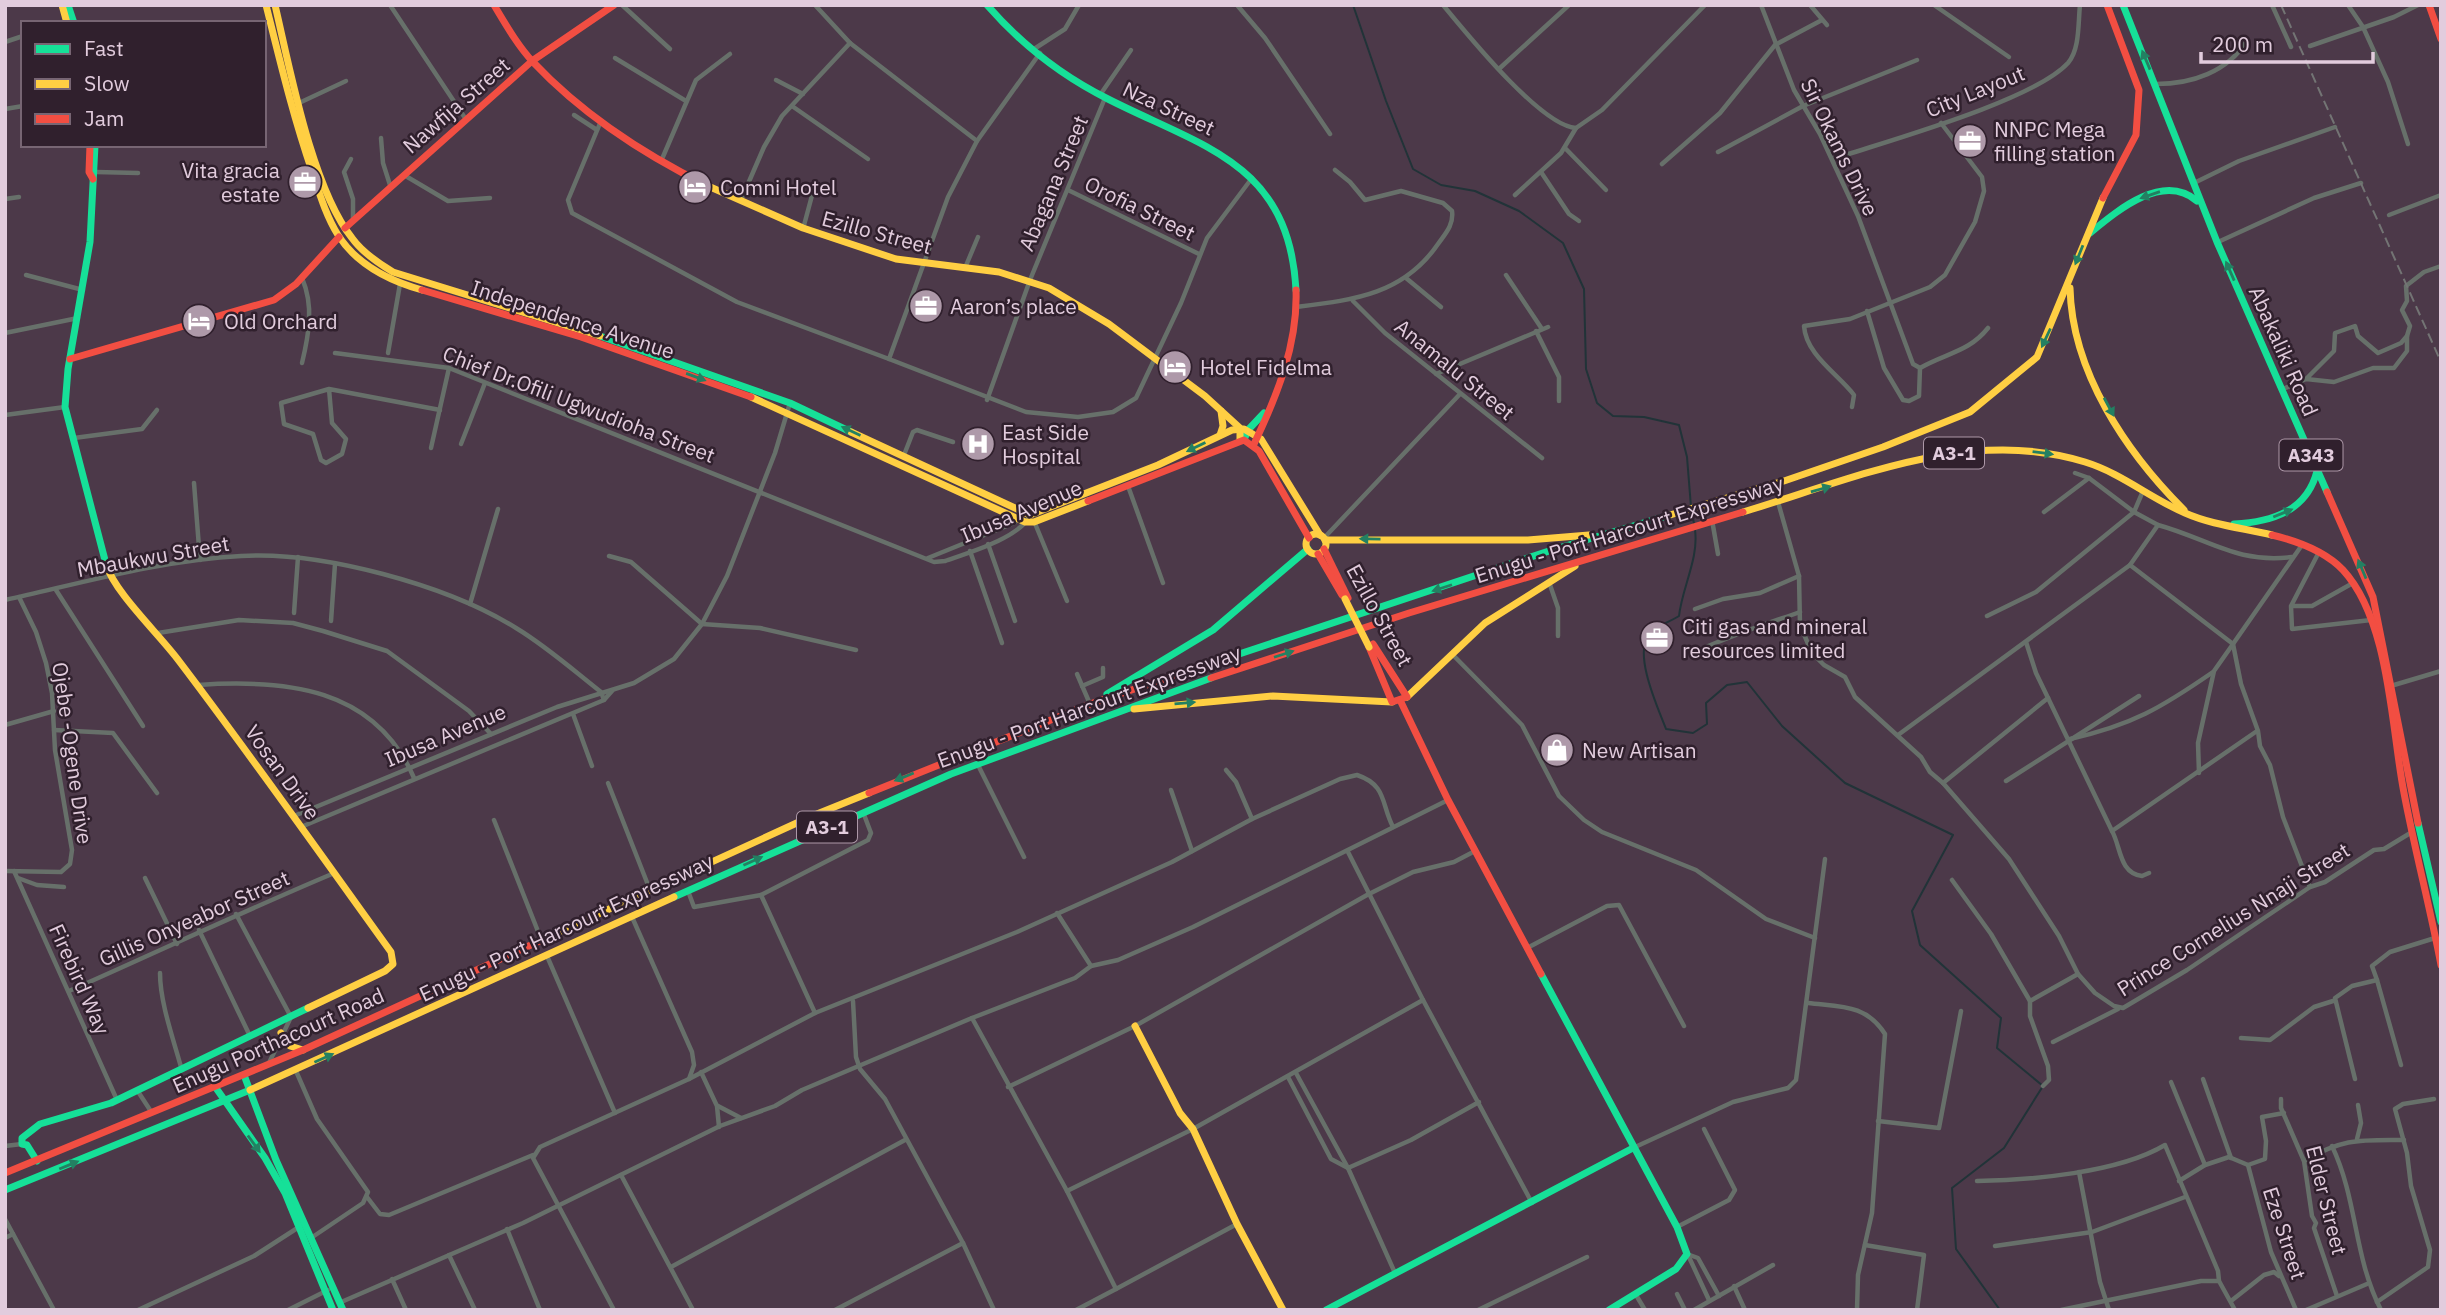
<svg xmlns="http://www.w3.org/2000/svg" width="2446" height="1315" viewBox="0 0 2446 1315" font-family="'IBM Plex Sans',sans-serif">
<rect width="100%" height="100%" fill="#4c3949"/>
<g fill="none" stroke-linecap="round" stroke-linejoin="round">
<g stroke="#213338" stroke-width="2">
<path d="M1353 5 1386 101 1413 169 1441 185 1475 191 1519 211 1563 243 1584 289 1586 369 1597 403 1613 416 1644 417 1679 425 1687 457 1691 507"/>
<path d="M1692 512 1694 524"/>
<path d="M1695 530C1699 558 1682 588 1679 616 1671 621 1657 626 1650 633 1632 652 1658 708 1666 729L1693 733 1707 724 1706 703 1727 685 1747 682 1782 726 1845 783 1953 835 1912 911 1920 945 2001 1018 1997 1048 2043 1086 2004 1148 1952 1188 1956 1249 2000 1310"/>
</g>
<g stroke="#67706a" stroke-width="4.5">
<path d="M390 5 465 118"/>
<path d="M622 5 670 49"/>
<path d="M815 5 850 43 977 141"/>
<path d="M1237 5 1265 38 1330 134"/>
<path d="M1443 5C1467 34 1541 126 1576 128L1602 110 1705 5"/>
<path d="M1761 5 1794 90 1820 134 1858 216 1913 364 1920 368C1946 353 1969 352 1988 328"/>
<path d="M1810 5 1827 25"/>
<path d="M1934 5 2009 57"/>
<path d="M2272 5 2291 47"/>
<path d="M2348 5 2363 27 2388 82 2408 144"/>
<path d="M5 42 23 36"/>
<path d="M2310 46 2394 17 2418 5"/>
<path d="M1034 49 1065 29 1079 5"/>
<path d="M615 58 686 101"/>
<path d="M1500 68 1569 5"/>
<path d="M776 80 803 94"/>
<path d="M2156 84C2192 84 2227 72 2247 41"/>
<path d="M1100 95 1131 50"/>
<path d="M299 103 346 81"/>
<path d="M792 106 868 159"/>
<path d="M5 109 23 106"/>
<path d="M574 115 597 130"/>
<path d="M601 121 568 200 572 213 737 302 889 359 948 197 977 141 1040 53"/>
<path d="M381 138 383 163 390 185"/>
<path d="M1565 148 1606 190"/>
<path d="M1718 152 1803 106 1917 60"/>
<path d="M351 159 344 172 353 199V220"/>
<path d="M662 159 696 80 730 54"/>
<path d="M1833 159C1887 141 2033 101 2068 63 2080 49 2078 23 2080 5"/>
<path d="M1662 164 1720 113 1775 45 1822 20"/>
<path d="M96 172 138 173"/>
<path d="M1541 172 1569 214 1579 221"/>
<path d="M404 175 448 201 490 198"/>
<path d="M2194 183 2239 161 2335 127"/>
<path d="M1068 190 1199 254"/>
<path d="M1515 195 1561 153 1576 128"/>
<path d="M5 199 19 197"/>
<path d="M741 200 764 147 782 116 850 43"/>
<path d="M2389 215 2441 195"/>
<path d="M803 229 814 188"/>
<path d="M2218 242 2314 198 2361 183"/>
<path d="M965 268 978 237"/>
<path d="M26 275 83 290"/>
<path d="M1506 275 1542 329"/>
<path d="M302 278C314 306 309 334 302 363"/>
<path d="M1406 278 1441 307"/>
<path d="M1353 301 1385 333 1542 458"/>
<path d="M1296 307C1353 300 1403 295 1438 244 1445 234 1454 225 1452 211L1443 203 1401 191 1365 200 1350 182 1335 170"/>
<path d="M1867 311 1884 368 1903 400 1909 401 1919 396 1920 368"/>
<path d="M1536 331 1559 377V401"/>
<path d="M5 333 78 318"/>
<path d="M2407 336 2410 326 2402 310 2407 301 2406 286 2424 272 2441 266"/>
<path d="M335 353 449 368 934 562 945 561C968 553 1020 538 1030 515"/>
<path d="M388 353 400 284"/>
<path d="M889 359 1026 412 1078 417 1113 412 1136 398 1181 303 1207 238 1252 178"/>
<path d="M1436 374 1548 327"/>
<path d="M329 389 332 423 346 439 342 454 326 463 321 460 313 434 284 424 281 403 329 389 440 410"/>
<path d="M2283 389 2306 379 2334 351 2335 333 2355 326 2358 336 2378 353 2401 343 2407 336V351L2394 368H2373L2334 382 2306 379"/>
<path d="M987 400 1030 280 1105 98"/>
<path d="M1852 407 1854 395C1838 374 1806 355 1804 326L1850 319 1930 287 1945 275 1975 222 1984 191 1982 177 1941 123"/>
<path d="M5 415 65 407"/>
<path d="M74 438 142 429 157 410"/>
<path d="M461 444 485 383"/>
<path d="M431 448 449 368"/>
<path d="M904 455 913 432 917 430 953 442"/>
<path d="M194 483 200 560"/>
<path d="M1128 486 1163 583"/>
<path d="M1778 502 1799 576 1800 625 1812 653 1824 665 1845 677 1855 697 1921 757 1930 772 1943 783 2009 859 2059 936 2078 974 2095 993 2114 1006 2123 1008 2187 970 2310 887 2325 882 2374 850 2384 849 2412 832"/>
<path d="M2044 512 2089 478"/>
<path d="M1712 520 1718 554"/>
<path d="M1034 521 1067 601"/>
<path d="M2158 525C2209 539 2237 564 2292 557"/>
<path d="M1324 538 1460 394"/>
<path d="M988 544 1015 621"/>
<path d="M2302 545 2233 644 2241 684 2258 731 2260 746 2270 765 2283 817 2310 887"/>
<path d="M970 551 1002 643"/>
<path d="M2319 552 2291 606 2292 629 2371 620"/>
<path d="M609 556 631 562 702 624 760 628 856 650"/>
<path d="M928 558 1014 523 1023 513"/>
<path d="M2130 565 2233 644 2214 671 2198 743 2199 773"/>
<path d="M1549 582 1558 608V636"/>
<path d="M56 590 143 726"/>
<path d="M5 600C82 583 162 560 241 556 322 551 447 585 516 628 546 646 573 670 601 692L604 700"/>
<path d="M470 604 498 509"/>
<path d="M2292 606H2312L2353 583"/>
<path d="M1695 609 1723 599 1760 593 1799 576"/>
<path d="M294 613 298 557"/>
<path d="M1987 616 2036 592 2134 512 2089 478 2075 473"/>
<path d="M331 621 335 564"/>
<path d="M158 633 239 620 293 623 323 631 387 651 469 711 491 734"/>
<path d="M2026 642 2036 673 2112 831"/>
<path d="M1702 649C1735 634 1766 624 1800 612"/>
<path d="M1452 654 1522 725 1559 796 1584 820 1602 832 1696 870 1766 919 1815 938"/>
<path d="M1077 674 1090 704"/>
<path d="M198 685C285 679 375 687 414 778"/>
<path d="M2394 685 2441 671"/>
<path d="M1082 686 1103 677V668"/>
<path d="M573 714 592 766"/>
<path d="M5 725 54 711"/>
<path d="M54 730 113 733 157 793"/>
<path d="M1898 735 2130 565 2158 525 2134 512 2143 491"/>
<path d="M2070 739C2132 725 2161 708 2213 672"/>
<path d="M978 765 1024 857"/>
<path d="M1226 770 1236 782 1252 819"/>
<path d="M2006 781 2139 696"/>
<path d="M608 783 650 890"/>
<path d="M1943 783 2048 698"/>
<path d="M1171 790 1192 851"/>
<path d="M294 816 557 707 634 683 674 659 702 624 727 576 775 453 790 403"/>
<path d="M494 820 541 939"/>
<path d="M301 827 604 700 612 691"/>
<path d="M1348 852 1423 1000 1532 1203"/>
<path d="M5 871 61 872 70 864 72 850 55 750 52 693 46 663 36 632 19 597"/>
<path d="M14 871 117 1100"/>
<path d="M2149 873 2142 876C2119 873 2121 847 2112 831L2257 731"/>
<path d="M18 878 37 885 64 887"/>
<path d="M145 878 177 944"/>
<path d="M1952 880 1991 934 2030 1001V1016L2048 1066 2049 1080 2043 1086"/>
<path d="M688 891 694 907 761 895 815 1013"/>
<path d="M761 895 868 840 871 833 863 812"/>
<path d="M1057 913 1091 966"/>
<path d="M236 914 291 1017 269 1063"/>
<path d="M632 917 692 1052 694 1065 689 1079"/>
<path d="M199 930 249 1034"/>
<path d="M1529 947 1607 906 1619 905 1684 1026"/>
<path d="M547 956 615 1113"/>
<path d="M160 973C160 1002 173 1038 181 1067"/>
<path d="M2377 980 2401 1065"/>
<path d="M69 991C157 952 244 911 332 874"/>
<path d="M853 1001 856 1057 860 1069 885 1099 963 1243 994 1310"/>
<path d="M2030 1001 2078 974"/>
<path d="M1808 1003C1840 1007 1866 1004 1885 1034L1872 1213 1858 1275 1857 1310"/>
<path d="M972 1018 1067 1191 1116 1289 1237 1224"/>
<path d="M2241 1038 2270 1040 2314 1007 2333 1001"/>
<path d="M2053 1042 2118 1009"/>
<path d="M296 1071 317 1119 368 1192 363 1203 311 1238"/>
<path d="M701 1072 717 1106 719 1127"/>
<path d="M1296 1073 1348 1168 1395 1273"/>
<path d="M1288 1077 1331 1159 1348 1168 1411 1140 1479 1102"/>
<path d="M2203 1079 2231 1158"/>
<path d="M2355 1079 2335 998 2352 986 2377 980 2372 966 2390 952 2435 938"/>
<path d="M2171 1082 2205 1165"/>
<path d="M1008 1087 1135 1026 1367 895 1413 872 1454 862 1475 851"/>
<path d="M137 1090 152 1113"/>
<path d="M2281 1099V1108L2304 1161 2312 1216 2316 1223 2314 1228 2337 1296"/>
<path d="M718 1106 741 1118"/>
<path d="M1878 1121 1939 1128 1961 1011"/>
<path d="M2357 1139 2361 1123 2358 1105"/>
<path d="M5 1146 22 1144"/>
<path d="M2332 1146C2358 1201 2353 1255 2381 1310"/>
<path d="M1633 1148 1733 1102 1788 1088 1796 1080 1825 859"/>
<path d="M2304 1161C2343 1138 2359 1140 2404 1140"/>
<path d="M2248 1165 2271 1252 2296 1310"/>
<path d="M2079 1172 2100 1282 2109 1310"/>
<path d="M621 1175 693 1310"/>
<path d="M1977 1181C2031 1180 2118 1173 2165 1145L2218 1271 2219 1281 2235 1310"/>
<path d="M2179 1181 2205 1165 2229 1157 2248 1165 2265 1159 2266 1141 2262 1117 2284 1113"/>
<path d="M1067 1191 1193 1129 1423 1000"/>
<path d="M367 1197 380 1214 389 1215 533 1155"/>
<path d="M5 1219 54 1310"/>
<path d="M1677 1227 1729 1200 1735 1190 1704 1129"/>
<path d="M507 1229 540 1310"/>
<path d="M5 1238 13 1234"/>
<path d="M1865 1245 1924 1255 1917 1310"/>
<path d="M1995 1246 2092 1232 2185 1197"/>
<path d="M1687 1254 1698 1258 1719 1296"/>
<path d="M449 1255 475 1310"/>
<path d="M1688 1255 1709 1300"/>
<path d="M671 1267 905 1140"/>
<path d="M392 1279 406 1310"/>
<path d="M1734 1286 1745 1310"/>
<path d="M1677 1294 1685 1310"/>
<path d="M1636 1295 1645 1310"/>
<path d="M2231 1301 2264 1275 2274 1272 2279 1276"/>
<path d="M2377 1302 2428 1267 2430 1250 2411 1186 2407 1153 2395 1109 2403 1104 2434 1099"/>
<path d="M339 1303 523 1223 720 1126 775 1106 802 1090 972 1018 1075 978 1091 966 1118 960 1193 927 1448 800"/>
<path d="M138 1310 254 1256 299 1227"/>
<path d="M288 1310 328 1290"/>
<path d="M614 1310 533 1158 540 1147 689 1079 815 1013 1017 932 1172 862 1252 819 1340 779 1357 775C1387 785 1381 804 1393 827"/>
<path d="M835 1310 963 1243"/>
<path d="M1076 1310 1116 1289"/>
<path d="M1478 1310 1587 1257"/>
<path d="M1694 1310 1773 1265"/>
<path d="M2061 1310 2201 1281H2219"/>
<path d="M2306 1310 2367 1284"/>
</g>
<g stroke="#16e098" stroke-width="7">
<path d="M68 5 74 23"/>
<path d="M987 5C1021 44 1062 76 1108 99 1202 147 1289 162 1296 290"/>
<path d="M2123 5 2217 242 2327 492"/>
<path d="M95 145 90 242 68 369 65 407 106 564"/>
<path d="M2090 233C2118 210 2163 172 2197 201"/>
<path d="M600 336 790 403 851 432"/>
<path d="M1244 440 1248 430 1264 413"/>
<path d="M2234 524C2272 522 2307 511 2317 471"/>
<path d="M1176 675 1552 550 1670 515"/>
<path d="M1107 694 1213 630 1308 549"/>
<path d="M2418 823 2441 922"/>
<path d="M674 897 951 774 1211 678"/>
<path d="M1541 974 1677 1227 1687 1254 1676 1269 1609 1310"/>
<path d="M244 1075 276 1160 343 1310"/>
<path d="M216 1088 265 1158 285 1193 333 1310"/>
<path d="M37 1161 27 1145 22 1144V1138L40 1124 111 1103 308 1008"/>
<path d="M5 1190 250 1090"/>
<path d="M1326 1310 1633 1148"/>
</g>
<g stroke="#ffcf43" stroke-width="7">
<path d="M62 5 67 23"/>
<path d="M266 5C280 61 293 116 312 171 319 192 326 216 338 235 357 265 390 281 422 290"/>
<path d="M275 5C290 69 312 188 352 238 362 252 378 263 393 272L600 336"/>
<path d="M708 186 803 228 896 259 999 272 1049 288 1109 324 1205 396 1240 428V440"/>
<path d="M2070 288C2072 372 2126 452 2184 510"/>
<path d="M751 397 1025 522H1034L1088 501"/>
<path d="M851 432 1030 515 1158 465 1232 430 1244 429 1261 439 1320 535"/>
<path d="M1220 435 1223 426 1221 411"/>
<path d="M1743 512C1853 479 1970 426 2085 462 2121 473 2150 498 2185 513 2212 525 2243 528 2272 535"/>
<path d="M1670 515 1784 481 1883 447 1970 412 2037 357 2103 198"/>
<circle cx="1316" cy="544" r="10"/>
<path d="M1325 540H1528L1589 535"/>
<path d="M106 564C114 592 160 635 179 661 252 757 321 855 391 952L393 964 385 971 308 1008"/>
<path d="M1407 697 1485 623 1575 566"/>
<path d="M1134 709 1273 696 1392 702"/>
<path d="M546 938 812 816 869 793"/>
<path d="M1135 1026 1180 1113 1193 1129 1237 1224 1283 1310"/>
<path d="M281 1033 290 1046 303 1050"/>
<path d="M250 1090 674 897"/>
</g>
<g stroke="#f24e42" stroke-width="7">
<path d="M494 5C506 25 518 46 533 62 582 114 645 155 708 186"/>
<path d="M2429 5 2441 39"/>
<path d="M90 145 89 172 93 179"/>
<path d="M2103 198 2136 135 2139 90 2107 5"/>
<path d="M345 228 532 61 614 5"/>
<path d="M422 290 581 337 751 397"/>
<path d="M70 359 274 300 296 284 339 237"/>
<path d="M1254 444C1277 396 1298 344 1296 290"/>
<path d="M2327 492 2373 597 2418 823"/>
<path d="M1088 501 1244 440 1259 451 1309 538"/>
<path d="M2272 535C2297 541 2325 551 2343 570 2390 621 2391 727 2404 793 2415 851 2430 907 2441 965"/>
<path d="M1324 549 1348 598"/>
<path d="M1318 554 1342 595"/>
<path d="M1369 647 1392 702 1407 697 1373 644"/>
<path d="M1211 678 1409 613 1743 512"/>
<path d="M1400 700 1448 800 1541 974"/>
<path d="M869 793 1093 703 1176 675"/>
<path d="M5 1173 303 1050 546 938"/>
</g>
<path stroke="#737474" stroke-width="2" stroke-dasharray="10 5" stroke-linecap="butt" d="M2281 5 2441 362"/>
<path stroke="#ffcf43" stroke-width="7" d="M1345 599 1369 647"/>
</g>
<defs><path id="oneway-solid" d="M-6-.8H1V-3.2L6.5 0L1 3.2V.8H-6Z" transform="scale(1.75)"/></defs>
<g fill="#238062">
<use href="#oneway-solid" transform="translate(2146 60) rotate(-113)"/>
<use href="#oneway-solid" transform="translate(2150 195) rotate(161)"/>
<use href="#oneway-solid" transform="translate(2079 255) rotate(112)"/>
<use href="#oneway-solid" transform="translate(2230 271) rotate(-114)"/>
<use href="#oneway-solid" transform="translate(2046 338) rotate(115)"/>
<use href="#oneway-solid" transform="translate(696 377) rotate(20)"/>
<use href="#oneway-solid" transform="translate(2109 407) rotate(62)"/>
<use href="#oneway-solid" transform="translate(851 431) rotate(-155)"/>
<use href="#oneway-solid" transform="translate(1196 447) rotate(154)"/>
<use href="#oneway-solid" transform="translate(2043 453) rotate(7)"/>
<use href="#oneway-solid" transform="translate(1821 489) rotate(-16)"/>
<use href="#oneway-solid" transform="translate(2283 513) rotate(-22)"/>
<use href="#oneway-solid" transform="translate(1370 539) rotate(-179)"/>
<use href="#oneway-solid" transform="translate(2362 569) rotate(-113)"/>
<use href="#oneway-solid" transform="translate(1442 588) rotate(162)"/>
<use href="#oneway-solid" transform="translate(1284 654) rotate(-18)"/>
<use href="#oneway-solid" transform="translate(1185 703) rotate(-5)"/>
<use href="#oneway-solid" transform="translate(904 777) rotate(158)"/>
<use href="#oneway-solid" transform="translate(753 861) rotate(-24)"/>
<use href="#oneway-solid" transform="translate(324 1058) rotate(-24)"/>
<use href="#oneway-solid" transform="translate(254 1144) rotate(54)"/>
<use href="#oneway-solid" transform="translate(69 1165) rotate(-22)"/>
</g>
<defs>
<g id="office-disc" transform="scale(1.75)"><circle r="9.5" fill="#ae99a9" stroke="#30202d"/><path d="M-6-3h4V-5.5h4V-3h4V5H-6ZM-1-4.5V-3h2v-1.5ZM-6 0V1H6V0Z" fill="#fff"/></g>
<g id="hotel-disc" transform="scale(1.75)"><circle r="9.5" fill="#ae99a9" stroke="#30202d"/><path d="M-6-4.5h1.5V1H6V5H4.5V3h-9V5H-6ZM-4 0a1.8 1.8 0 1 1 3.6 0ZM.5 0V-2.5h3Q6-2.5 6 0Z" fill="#fff"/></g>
<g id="hospital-disc" transform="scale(1.75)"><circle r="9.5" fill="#ae99a9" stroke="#30202d"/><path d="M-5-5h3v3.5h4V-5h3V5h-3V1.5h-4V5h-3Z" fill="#fff"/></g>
<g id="shop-disc" transform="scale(1.75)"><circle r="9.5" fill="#ae99a9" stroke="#30202d"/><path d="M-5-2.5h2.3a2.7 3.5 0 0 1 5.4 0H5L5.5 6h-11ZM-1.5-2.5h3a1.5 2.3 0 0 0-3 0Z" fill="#fff"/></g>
</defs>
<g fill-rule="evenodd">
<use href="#office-disc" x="1970" y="141"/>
<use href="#office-disc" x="305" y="182"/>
<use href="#hotel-disc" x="695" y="187"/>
<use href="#office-disc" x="926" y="306"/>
<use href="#hotel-disc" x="199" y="321"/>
<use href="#hotel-disc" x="1175" y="367"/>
<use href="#hospital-disc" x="978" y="444"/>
<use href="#office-disc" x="1657" y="638"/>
<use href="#shop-disc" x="1557" y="750"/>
</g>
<g text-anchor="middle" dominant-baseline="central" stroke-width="5" stroke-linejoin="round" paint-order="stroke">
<g fill="#30202d" stroke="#ad98a8" stroke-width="2">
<rect x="1924" y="437.5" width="60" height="31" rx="5"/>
<rect x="2279.5" y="439.5" width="63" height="31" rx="5"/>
<rect x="797" y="811.5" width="60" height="31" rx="5"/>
</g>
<g font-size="19" font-weight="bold" fill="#e2ccdd">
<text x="1954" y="453">A3-1</text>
<text x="2311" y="455">A343</text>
<text x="827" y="827">A3-1</text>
</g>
<g font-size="21" fill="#e2ccdd" stroke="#30202d">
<text transform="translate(1975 91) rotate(-22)">City Layout</text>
<text transform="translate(456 105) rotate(-41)">Nawfija Street</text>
<text transform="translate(1169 108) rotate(25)">Nza Street</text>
<text transform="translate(1840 147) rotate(64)">Sir Okams Drive</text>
<text transform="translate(1053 183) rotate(-67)">Abagana Street</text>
<text transform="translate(1140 208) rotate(26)">Orofia Street</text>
<text transform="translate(877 232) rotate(15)">Ezillo Street</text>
<text transform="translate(573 319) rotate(18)">Independence Avenue</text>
<text transform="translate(2284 351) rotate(66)">Abakaliki Road</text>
<text transform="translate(1455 369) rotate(39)">Anamalu Street</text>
<text transform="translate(579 404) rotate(21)">Chief Dr.Ofili Ugwudioha Street</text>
<text transform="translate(1021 511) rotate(-23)">Ibusa Avenue</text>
<text transform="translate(1629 529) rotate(-17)">Enugu - Port Harcourt Expressway</text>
<text transform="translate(153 556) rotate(-10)">Mbaukwu Street</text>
<text transform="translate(1380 615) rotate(61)">Ezillo Street</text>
<text transform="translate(1089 706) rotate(-20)">Enugu - Port Harcourt Expressway</text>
<text transform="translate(445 735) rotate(-23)">Ibusa Avenue</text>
<text transform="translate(73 753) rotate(82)">Ojebe -Ogene Drive</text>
<text transform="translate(283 772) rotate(54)">Vosan Drive</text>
<text transform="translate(194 918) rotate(-24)">Gillis Onyeabor Street</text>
<text transform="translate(2233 919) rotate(-32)">Prince Cornelius Nnaji Street</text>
<text transform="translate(566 927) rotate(-25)">Enugu - Port Harcourt Expressway</text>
<text transform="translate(80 979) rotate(66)">Firebird Way</text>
<text transform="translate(278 1040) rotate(-24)">Enugu Porthacourt Road</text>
<text transform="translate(2327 1200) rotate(76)">Elder Street</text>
<text transform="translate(2285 1233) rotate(72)">Eze Street</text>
</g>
<g font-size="21" fill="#e2ccdd" stroke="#30202d" text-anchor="start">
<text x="1994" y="129">NNPC Mega<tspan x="1994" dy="24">filling station</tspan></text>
<text x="280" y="170" text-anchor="end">Vita gracia<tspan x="280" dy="24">estate</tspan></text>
<text x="720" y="187">Comni Hotel</text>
<text x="950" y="306">Aaron’s place</text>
<text x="224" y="321">Old Orchard</text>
<text x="1200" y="367">Hotel Fidelma</text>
<text x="1002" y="432">East Side<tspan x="1002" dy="24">Hospital</tspan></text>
<text x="1682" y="626">Citi gas and mineral<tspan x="1682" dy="24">resources limited</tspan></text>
<text x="1582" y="750">New Artisan</text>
</g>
</g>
<rect width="2446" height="1315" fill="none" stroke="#e2ccdd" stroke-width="14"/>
<rect x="21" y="21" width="245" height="126" fill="#30202d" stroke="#776573" stroke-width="2"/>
<rect x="35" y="44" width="35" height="10" fill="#16e098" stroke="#776573" stroke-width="2"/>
<text x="84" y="56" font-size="21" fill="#e2ccdd">Fast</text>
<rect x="35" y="79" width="35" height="10" fill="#ffcf43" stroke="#776573" stroke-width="2"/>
<text x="84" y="91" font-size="21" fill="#e2ccdd">Slow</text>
<rect x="35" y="114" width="35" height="10" fill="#f24e42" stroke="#776573" stroke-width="2"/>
<text x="84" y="126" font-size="21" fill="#e2ccdd">Jam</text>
<path d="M2201 52v10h172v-10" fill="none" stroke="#e2ccdd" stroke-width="3.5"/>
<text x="2212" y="52" font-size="21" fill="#e2ccdd" stroke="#30202d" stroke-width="5" paint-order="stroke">200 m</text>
</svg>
